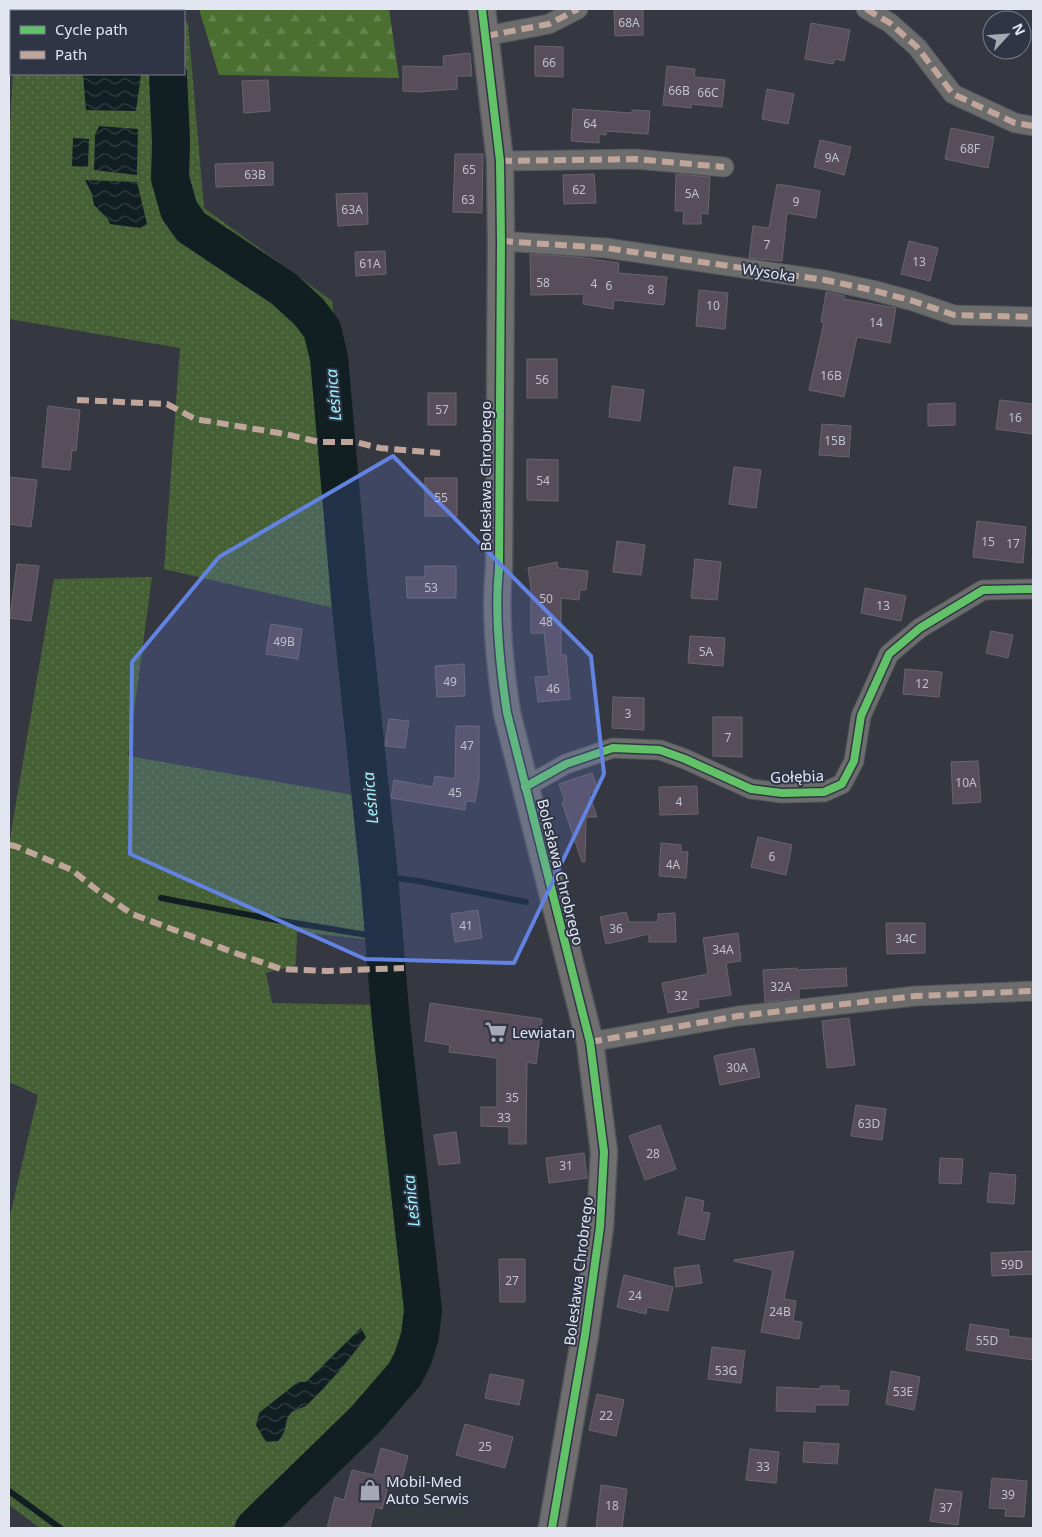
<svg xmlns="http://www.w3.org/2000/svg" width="1042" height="1537" viewBox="0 0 1042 1537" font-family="'Noto Sans',sans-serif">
<defs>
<pattern id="grass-dots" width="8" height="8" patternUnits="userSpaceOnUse" patternTransform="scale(1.25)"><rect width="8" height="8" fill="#466036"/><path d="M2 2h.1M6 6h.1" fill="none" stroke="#617754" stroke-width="1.8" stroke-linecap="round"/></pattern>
<pattern id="forest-firs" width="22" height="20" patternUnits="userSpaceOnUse" patternTransform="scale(1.25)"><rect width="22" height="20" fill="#4b6f31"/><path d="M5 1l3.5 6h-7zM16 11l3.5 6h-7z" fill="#65844f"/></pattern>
<pattern id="water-waves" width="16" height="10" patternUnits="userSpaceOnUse" patternTransform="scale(1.25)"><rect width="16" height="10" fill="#111f22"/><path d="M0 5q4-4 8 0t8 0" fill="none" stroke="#344043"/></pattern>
</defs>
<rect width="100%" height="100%" fill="#353841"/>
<g fill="url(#grass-dots)">
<path d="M17 9H176L178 11H17Z"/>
<path d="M184 18 188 24 204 208 332 301 361 556 377 757 359 797 373 940 297 932 296 965 266 973 272 1003 382 1005 411 1320 406 1346 392 1374 232 1528H40L9 1505V1220L38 1095 9 1082V844L54 579 152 577 128 756 359 796 338 609 164 569 180 348 9 319V144L13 74H184Z"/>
</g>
<path fill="url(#forest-firs)" d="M199 9H389L399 78 219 75Z"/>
<g fill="url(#water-waves)">
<path d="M83 74H141L136 111 86 110Z"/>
<path d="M99 126 138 129 137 175 94 170 95 135Z"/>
<path d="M73 138 89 139 88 167 72 166Z"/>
<path d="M85 180 137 182 147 224 140 228 110 224 108 219 94 205 92 194Z"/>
<path d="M361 1328 366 1337C348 1361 329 1384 307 1405 302 1409 295 1408 290 1414 284 1421 288 1431 278 1441L266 1442 256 1425 259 1413 298 1382H306Z"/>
</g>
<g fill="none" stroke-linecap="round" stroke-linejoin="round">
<g stroke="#111f22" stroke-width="6">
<path d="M379 876 418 881 526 902"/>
<path d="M161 898 265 918 385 938"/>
<path d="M9 1491 60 1528"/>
</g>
<g stroke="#111f22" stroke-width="38">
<path d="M145 9 148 11"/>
<path d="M168 74 171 142 170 178 179 210 191 227 284 289 309 312 322 329 329 358 350 598 379 876 391 1022 423 1310 420 1336 413 1358 405 1374 365 1420 254 1528"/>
</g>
</g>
<g fill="#584d5b" stroke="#68656b">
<path d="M614 9H643V35L615 36Z"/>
<path d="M811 23 850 30 844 61 835 59 833 64 805 59Z"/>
<path d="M535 46 563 47V77L535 76Z"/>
<path d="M470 53 472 76H457V89L419 92 403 91V66L444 67 443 56Z"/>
<path d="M667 66 695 69 694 77 725 80 722 107 691 104V108L663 105Z"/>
<path d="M268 80 270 111 244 113 242 81Z"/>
<path d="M767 89 794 94 788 124 762 119Z"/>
<path d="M573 109 632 113V110L650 111 648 134 606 131V135L599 134V143L571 141Z"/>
<path d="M951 128 994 137 988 168 945 159Z"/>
<path d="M820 140 851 147 844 175 814 167Z"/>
<path d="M455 154H483L482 213 453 212Z"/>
<path d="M273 162V185L216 187 215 164Z"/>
<path d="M594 174 596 203 564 204 563 175Z"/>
<path d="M676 174 710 177 708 214 701 213V224H683L684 211H675Z"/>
<path d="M777 184 820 191 816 218 787 213 782 261 749 258 753 226 769 228Z"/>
<path d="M367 193 368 224 338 226 336 194Z"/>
<path d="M909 241 938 248 930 281 901 274Z"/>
<path d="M385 251 386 274 356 276 355 252Z"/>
<path d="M530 254 577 257 619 263 618 273 667 277 664 305 614 300 613 309 583 304 584 294 531 295Z"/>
<path d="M699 290 728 293 725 329 696 326Z"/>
<path d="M826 292 844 296V299L896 308 890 343 857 337 844 397 809 390 824 323 821 322Z"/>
<rect x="527" y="359" width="30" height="39"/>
<path d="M612 386 644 390 640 421 609 417Z"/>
<rect x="428" y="393" width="28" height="32"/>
<path d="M1000 400 1033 404V434L996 429Z"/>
<path d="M955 403V425L928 426V404Z"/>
<path d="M48 406 80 410 76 451 72 450 70 470 42 467Z"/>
<path d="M822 424 851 426 849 457 819 455Z"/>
<path d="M527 459 558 460V501L527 500Z"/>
<path d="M734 467 761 470 756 508 729 504Z"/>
<path d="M9 477 37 480 31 527 9 524Z"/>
<rect x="425" y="478" width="32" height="38"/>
<path d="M977 521 1026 527 1023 563 973 557Z"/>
<path d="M617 541 645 545 641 575 613 572Z"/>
<path d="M695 559 721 562 717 600 691 598Z"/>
<path d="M557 562 558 568 588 571 586 590H580L579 600 561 598V655H566L570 699 538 702 535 677 549 676 544 633H531V588L528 568Z"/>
<path d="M17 564 39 566 31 621 10 618Z"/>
<path d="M425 566H456V598H407L406 577H425Z"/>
<path d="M865 588 906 596 901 621 861 613Z"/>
<path d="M271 624 302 629 298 659 266 654Z"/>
<path d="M991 631 1013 635 1008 658 986 653Z"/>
<path d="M690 636 725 638 723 666 688 663Z"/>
<path d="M464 664 465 696 437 697 435 666Z"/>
<path d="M905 669 942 672 939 697 903 694Z"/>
<path d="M613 697 644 698V730L612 728Z"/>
<path d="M713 717H742V757L713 756Z"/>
<path d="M389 719 409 721 405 748 385 746Z"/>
<path d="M456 726H479V779L475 802 466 801 465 810 391 798 394 780 433 787 435 776 455 779Z"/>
<path d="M978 761 981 802 953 804 951 762Z"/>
<path d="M592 773 598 790 589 793 597 817H586L585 862H582L562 802 565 801 559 784Z"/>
<path d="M697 786 698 814 660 815 659 787Z"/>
<path d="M758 837 792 845 786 875 751 867Z"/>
<path d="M661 843 681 845V852H688L686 878 659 876Z"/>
<path d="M478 910 482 938 455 942 451 914Z"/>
<path d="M626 912 629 922H658V914L675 913 676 942H649V934L606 944 600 917Z"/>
<path d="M886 923H925V953L887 954Z"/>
<path d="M738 933 741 961 726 963 731 995 698 1000 699 1007 668 1013 662 983 708 974 703 938Z"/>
<path d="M797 968V970L846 968 847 986 799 989V998L765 1002 763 970Z"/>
<path d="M430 1003 542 1019 536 1064 527 1062 526 1144H509V1127L481 1126V1107H497V1058L449 1052 450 1045 425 1041Z"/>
<path d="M849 1018 855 1065 827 1068 822 1021Z"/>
<path d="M754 1048 760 1077 720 1085 714 1056Z"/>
<path d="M856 1105 886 1109 882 1140 851 1136Z"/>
<path d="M660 1125 676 1169 645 1180 629 1136Z"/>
<path d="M456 1132 460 1163 439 1165 434 1135Z"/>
<path d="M584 1153 587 1178 549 1183 546 1158Z"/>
<path d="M940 1158 963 1159 961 1184 939 1183Z"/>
<path d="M990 1173 1016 1175 1014 1204 987 1202Z"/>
<path d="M686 1197 704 1201 702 1212 710 1213 704 1240 678 1234Z"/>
<path d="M794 1251 784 1299 796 1301 793 1321 802 1322 799 1339 761 1332 773 1270 734 1261V1260Z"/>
<path d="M1033 1251V1274L992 1276 991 1253Z"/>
<path d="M499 1259H525V1302H500Z"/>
<path d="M699 1265 702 1283 676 1287 674 1268Z"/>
<path d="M624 1275 673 1287 668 1311 647 1307 646 1314 617 1307Z"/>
<path d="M970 1324 1009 1330 1008 1336 1033 1339V1360L966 1350Z"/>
<path d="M712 1347 745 1351 741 1383 708 1379Z"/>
<path d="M891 1371 920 1377 914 1410 886 1404Z"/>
<path d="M490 1374 524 1380 519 1405 485 1398Z"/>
<path d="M820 1386H839V1390L849 1391 848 1405H815V1412L776 1411 777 1387 820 1389Z"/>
<path d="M597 1394 624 1400 616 1436 589 1430Z"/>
<path d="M465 1424 513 1437 505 1468 456 1455Z"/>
<path d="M804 1442 839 1444 837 1464 803 1462Z"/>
<path d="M381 1448 408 1456 401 1482 390 1479 382 1509 375 1507 370 1528H327L335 1497 344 1500 352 1470 374 1475Z"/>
<path d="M750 1449 779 1452 776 1483 746 1480Z"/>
<path d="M992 1478 1027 1481 1024 1517 1005 1516 1006 1509 989 1508Z"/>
<path d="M601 1485 627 1489 622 1528H596Z"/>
<path d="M935 1489 962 1492 958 1525 930 1521Z"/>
</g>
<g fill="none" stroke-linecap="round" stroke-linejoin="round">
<g stroke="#52555c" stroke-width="21">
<g id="street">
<path d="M866 9 890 23 917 47 953 94 1015 123 1033 126"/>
<path d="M486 36 549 24 578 9"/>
<path d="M500 161 635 159 724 167"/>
<path d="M501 241 606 248 825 280 872 290 913 301 954 315 1033 317"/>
<path d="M525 787 566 764 613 748 660 750 685 759 751 789 782 793 824 792 842 784 854 761 861 716 889 654 920 628 983 590 1033 589"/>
<path d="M590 1042 738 1016 916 996 1033 991"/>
</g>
</g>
<g stroke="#52555c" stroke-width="29">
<path id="secondary" d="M482 9 500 161 501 241 499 569C494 615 500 667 507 713L590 1042 604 1152 600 1227 585 1335 552 1528"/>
</g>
<use href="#street" stroke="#6d6c6c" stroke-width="19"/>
<use href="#secondary" stroke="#706e6f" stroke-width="26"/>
<g stroke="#c0a59a" stroke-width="6" stroke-dasharray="12 6" stroke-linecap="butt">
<path d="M866 9 890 23 917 47 953 94 1015 123 1033 126"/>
<path d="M486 36 549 24 578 9"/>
<path d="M500 161 635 159 724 167"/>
<path d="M501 241 606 248 825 280 872 290 913 301 954 315 1033 317"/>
<path d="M77 400 167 404 195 419 285 434 319 442H355L380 448 440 453"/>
<path d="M9 845 15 846 72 870 97 890 132 914 238 954 281 969 327 971 404 968"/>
<path d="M590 1042 738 1016 916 996 1033 991"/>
</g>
<g stroke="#303546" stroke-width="11">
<g id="cycleway">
<path d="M482 9 500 161 501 241 499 569C494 615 500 667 507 713L590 1042 604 1152 600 1227 585 1335 552 1528"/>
<path d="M525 787 566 764 613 748 660 750 685 759 751 789 782 793 824 792 842 784 854 761 861 716 889 654 920 628 983 590 1033 589"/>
</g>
</g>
<use href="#cycleway" stroke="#61c268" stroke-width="8"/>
</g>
<path fill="#6283e1" fill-opacity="0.2" stroke="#6283e1" stroke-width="4" stroke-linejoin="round" d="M393 456 591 656 604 774 514 963 365 959 130 854 132 662 219 557Z"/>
<defs>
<g id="supermarket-bare" transform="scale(1.725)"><path d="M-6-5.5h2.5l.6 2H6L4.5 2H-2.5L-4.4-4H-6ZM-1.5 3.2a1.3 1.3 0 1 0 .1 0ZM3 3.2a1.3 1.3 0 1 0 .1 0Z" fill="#a6a9b3" stroke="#303546" stroke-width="2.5" paint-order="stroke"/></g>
<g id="shop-bare" transform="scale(1.725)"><path d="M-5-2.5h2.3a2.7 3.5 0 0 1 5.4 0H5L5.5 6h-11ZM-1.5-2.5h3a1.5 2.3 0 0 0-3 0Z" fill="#a6a9b3" stroke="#303546" stroke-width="2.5" paint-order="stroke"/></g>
</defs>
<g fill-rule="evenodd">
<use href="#supermarket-bare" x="496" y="1032"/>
<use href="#shop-bare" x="370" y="1490"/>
</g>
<g text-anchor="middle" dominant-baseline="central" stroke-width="4" stroke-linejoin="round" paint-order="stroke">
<g font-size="12" fill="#c0c0cc">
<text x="629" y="22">68A</text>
<text x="549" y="62">66</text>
<text x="679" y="90">66B</text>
<text x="708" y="92">66C</text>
<text x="590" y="123">64</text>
<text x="970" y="148">68F</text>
<text x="832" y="157">9A</text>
<text x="469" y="169">65</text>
<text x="255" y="174">63B</text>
<text x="579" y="189">62</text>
<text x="692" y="193">5A</text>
<text x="468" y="199">63</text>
<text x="796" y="201">9</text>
<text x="352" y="209">63A</text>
<text x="767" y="244">7</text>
<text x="919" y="261">13</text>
<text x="370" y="263">61A</text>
<text x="543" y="282">58</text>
<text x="594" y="283">4</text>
<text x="609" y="285">6</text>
<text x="651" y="289">8</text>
<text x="713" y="305">10</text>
<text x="876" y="322">14</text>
<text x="831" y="375">16B</text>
<text x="542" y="379">56</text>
<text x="442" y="409">57</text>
<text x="1015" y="417">16</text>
<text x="835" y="440">15B</text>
<text x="543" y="480">54</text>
<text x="441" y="497">55</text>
<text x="988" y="541">15</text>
<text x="1013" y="543">17</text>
<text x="431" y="587">53</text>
<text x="546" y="598">50</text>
<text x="883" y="605">13</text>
<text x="546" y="621">48</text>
<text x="284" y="641">49B</text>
<text x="706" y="651">5A</text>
<text x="450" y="681">49</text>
<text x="922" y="683">12</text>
<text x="553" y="688">46</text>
<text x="628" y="713">3</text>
<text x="728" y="737">7</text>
<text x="467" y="745">47</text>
<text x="966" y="782">10A</text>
<text x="455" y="792">45</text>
<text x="679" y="801">4</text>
<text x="772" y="856">6</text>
<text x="673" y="864">4A</text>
<text x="466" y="925">41</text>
<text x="616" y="928">36</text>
<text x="906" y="938">34C</text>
<text x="723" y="949">34A</text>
<text x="781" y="986">32A</text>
<text x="681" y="995">32</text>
<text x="737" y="1067">30A</text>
<text x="512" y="1097">35</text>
<text x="504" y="1117">33</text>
<text x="869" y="1123">63D</text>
<text x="653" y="1153">28</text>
<text x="566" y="1165">31</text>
<text x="1012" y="1264">59D</text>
<text x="512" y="1280">27</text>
<text x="635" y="1295">24</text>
<text x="780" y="1311">24B</text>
<text x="987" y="1340">55D</text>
<text x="726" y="1370">53G</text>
<text x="903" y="1391">53E</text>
<text x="606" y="1415">22</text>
<text x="485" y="1446">25</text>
<text x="763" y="1466">33</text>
<text x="1008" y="1494">39</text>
<text x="612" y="1505">18</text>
<text x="946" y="1507">37</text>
</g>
<g font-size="15" fill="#e3e6f1" stroke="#303546">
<text transform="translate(769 272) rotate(9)">Wysoka</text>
<text transform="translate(485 476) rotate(-90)">Bolesława Chrobrego</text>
<text transform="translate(797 776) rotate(-2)">Gołębia</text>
<text transform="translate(561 872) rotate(76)">Bolesława Chrobrego</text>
<text transform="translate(578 1271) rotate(-83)">Bolesława Chrobrego</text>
</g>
<g font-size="15" fill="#e3e6f1" stroke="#303546" text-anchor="start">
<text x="512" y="1032">Lewiatan</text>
<text x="386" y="1481">Mobil-Med<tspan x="386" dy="17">Auto Serwis</tspan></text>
</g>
<g font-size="16" font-style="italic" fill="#9af2fd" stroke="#303546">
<text transform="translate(333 395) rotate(-95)">Leśnica</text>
<text transform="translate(370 798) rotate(-95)">Leśnica</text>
<text transform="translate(411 1201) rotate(-96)">Leśnica</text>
</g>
</g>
<rect width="1042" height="1537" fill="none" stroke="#e3e6f1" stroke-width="20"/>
<rect x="10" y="10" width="175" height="65" fill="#303546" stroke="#787c8a"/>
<rect x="20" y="26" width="25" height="8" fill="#61c268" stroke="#787c8a"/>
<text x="55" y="35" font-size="15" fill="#e3e6f1">Cycle path</text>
<rect x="20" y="51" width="25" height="8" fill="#c0a59a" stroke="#787c8a"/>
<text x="55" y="60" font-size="15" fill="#e3e6f1">Path</text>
<g transform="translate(1007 35) rotate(64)"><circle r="24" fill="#303546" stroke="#787c8a"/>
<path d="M0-4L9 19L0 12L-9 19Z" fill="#a6a9b3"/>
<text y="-8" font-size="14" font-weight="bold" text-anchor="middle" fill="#e3e6f1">N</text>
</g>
</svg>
